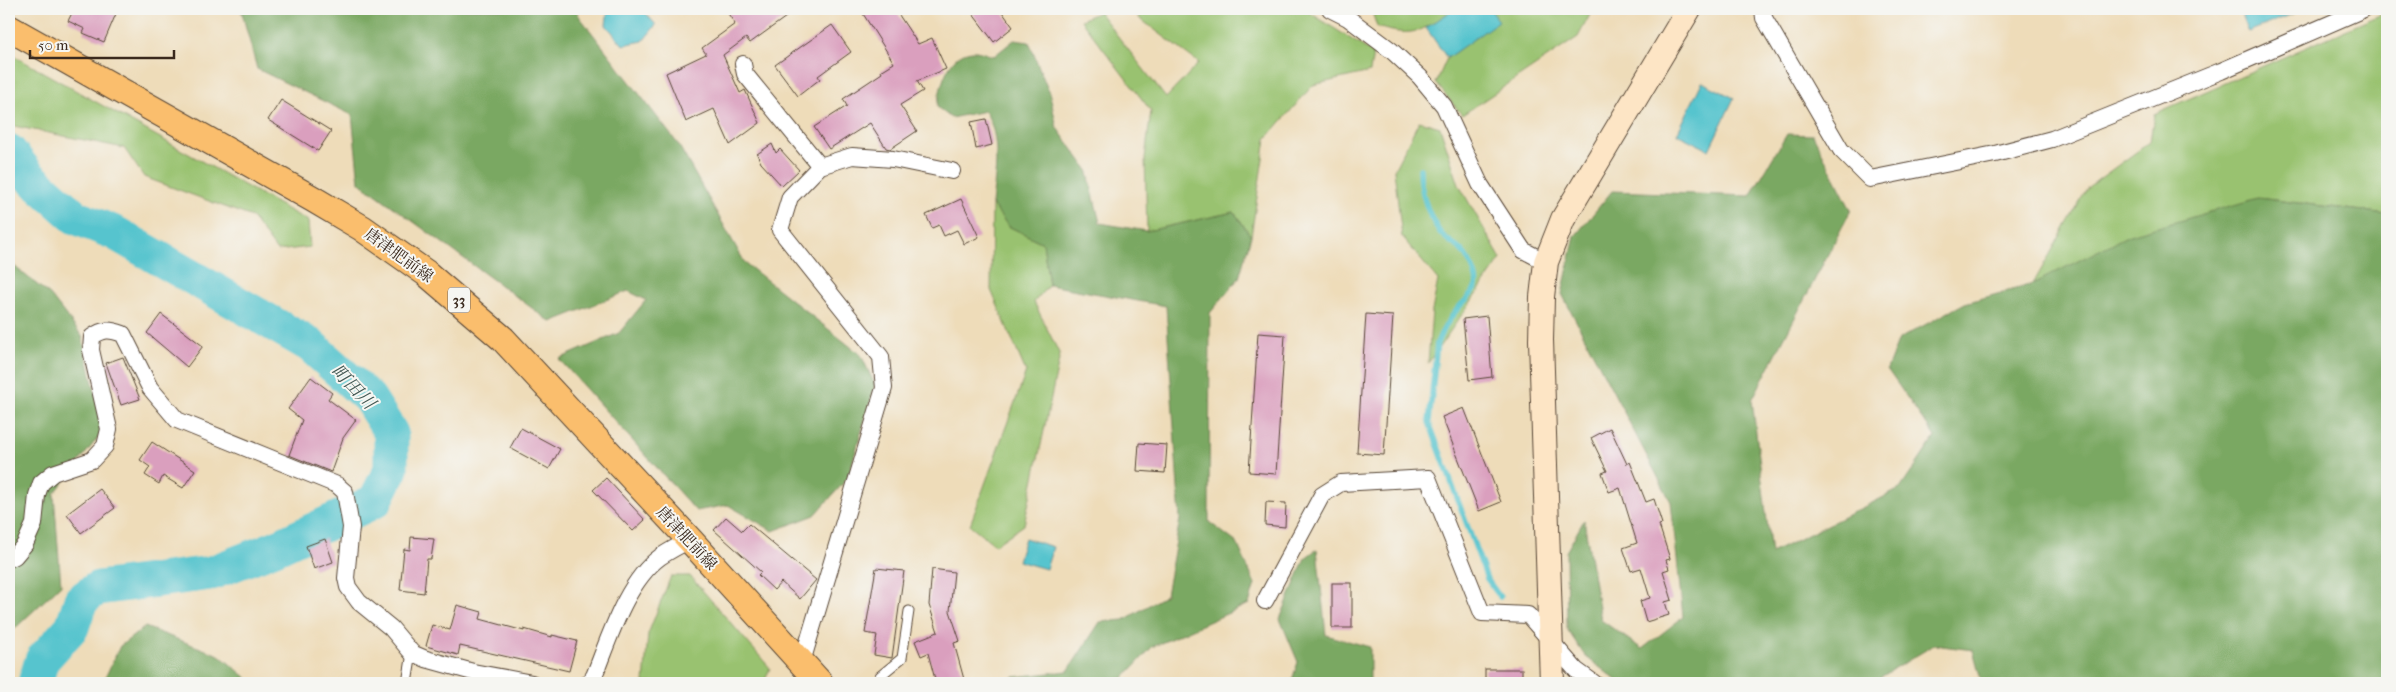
<svg xmlns="http://www.w3.org/2000/svg" width="2396" height="692" viewBox="0 0 2396 692" font-family="'IM FELL French Canon','Noto Serif JP',serif">
<rect width="100%" height="100%" fill="#f6f6f2"/>
<filter id="ink" filterUnits="userSpaceOnUse"><feTurbulence type="fractalNoise" baseFrequency=".02" numOctaves="2"/><feDisplacementMap in="SourceGraphic" scale="10" xChannelSelector="R" yChannelSelector="G"/><feConvolveMatrix kernelMatrix="1 2 1 2 8 2 1 2 1" color-interpolation-filters="sRGB"/></filter>
<filter id="wash" filterUnits="userSpaceOnUse"><feTurbulence type="fractalNoise" baseFrequency=".0096" numOctaves="4" result="noise"/><feDisplacementMap in="SourceGraphic" scale="20" xChannelSelector="R" yChannelSelector="G"/><feGaussianBlur stdDeviation="1.12" result="paint"/><feColorMatrix in="noise" values="0 0 0 0 0 0 0 0 0 0 0 0 0 0 0 0 0 1.4 0 .05"/><feComposite in="paint" operator="in"/></filter>
<g filter="url(#wash)">
<rect width="100%" height="100%" fill="#eedcb9"/>
<g fill="#99c26f" stroke="#6a7646">
<path d="M1138 9H1210L1219 13 1222 9H1304L1373 53 1370 72 1313 85 1266 139 1251 236 1234 212 1147 231 1145 158 1151 111 1081 20 1099 12 1166 98 1199 63 1139 18Z"/>
<path d="M1371 9H1454C1424 30 1415 39 1377 27Z"/>
<path d="M1490 9H1593L1578 37 1462 115 1436 83 1447 58 1498 21Z"/>
<path d="M2382 14 2387 16V214L2258 198 2033 284 2088 187 2150 142 2154 114Z"/>
<path d="M9 53 308 221 310 247 277 251 252 217 144 177 124 148 9 125Z"/>
<path d="M1419 121 1440 127 1459 185 1501 259 1428 363 1432 311 1438 280 1402 237 1394 170Z"/>
<path d="M992 204 1008 226 1043 243 1049 285 1034 302 1060 355 1024 525 995 545 970 525 1026 372 991 290Z"/>
<path d="M671 576H690L770 668 764 683H644L648 634Z"/>
</g>
<g fill="#7aa862" stroke="#5a6940">
<path d="M241 9H577L579 16 678 144 745 263 861 355 875 385 848 478 815 515 773 531 728 505 696 511 559 359 619 333 646 300 628 291 551 322 359 182 352 115 257 69Z"/>
<path d="M1014 40 1029 42 1050 95 1057 128 1087 169 1100 223 1147 231 1234 212 1251 236 1239 278 1210 313 1209 522 1237 543 1255 584 1249 604 1152 647 1119 683H1012L1013 677 1068 671 1100 622 1124 620 1166 595 1180 519 1166 306 1049 285 1043 243 1008 226 992 204C995 173 1002 139 985 111L951 118 937 107C940 88 947 53 972 51 978 50 988 55 994 56Z"/>
<path d="M1787 134 1813 135 1851 210 1752 400 1771 553 1900 489 1935 437 1887 369 1899 339 1965 303 2033 284 2127 236 2258 198 2387 214V683H1982L1973 650 1934 645 1881 677 1880 683H1620L1585 656 1567 629 1566 552 1584 520 1601 620 1642 649 1683 617 1671 502 1562 294 1575 236 1612 191 1750 196Z"/>
<path d="M9 262 50 295 82 336 104 430 54 494 61 585 9 634Z"/>
<path d="M1317 549 1326 635 1370 647V683H1291L1298 662 1280 619 1305 558Z"/>
<path d="M145 627 219 655 253 683H104V680L120 646Z"/>
</g>
<g fill="#57c4ce" stroke="#497776">
<path d="M608 9H642L656 25 643 41 623 45 606 25Z"/>
<path d="M1454 9H1490L1499 21 1447 58 1426 28Z"/>
<path d="M2239 9H2305L2248 32Z"/>
<path d="M1702 82 1734 98 1709 150 1677 134Z"/>
<path d="M1025 538 1053 547 1046 569 1018 561Z"/>
</g>
<g fill="none" stroke-linecap="round" stroke-linejoin="round">
<path stroke="#57c4ce" stroke-width="5.5" d="M1420 169C1420 190 1427 213 1439 231 1443 238 1453 243 1459 248 1467 255 1479 276 1476 286 1473 295 1465 300 1459 307 1450 318 1442 330 1437 343L1429 422 1487 579 1500 597"/>
<path stroke="#57c4ce" stroke-width="35" d="M9 151 29 176 75 217 115 233 310 345 369 398 391 433V469L375 501 275 548 211 573 98 588 81 600 72 627 42 660 35 683"/>
</g>
<g id="blocks">
<g fill="#da9fbe">
<path d="M74 9H118L104 42 83 33 85 29 68 21Z"/>
<path d="M725 9H797L750 43 746 38 723 55 740 93 745 90 760 123 730 145 714 109 686 122 666 73 706 54 702 48 735 24Z"/>
<path d="M860 9H895L918 44 932 38 946 69 917 81 923 91 900 105 917 131 890 149 886 148 870 123 829 149 814 127 847 106 843 99 882 73 881 71 894 63Z"/>
<path d="M969 9H1000L1013 27 994 42Z"/>
<path d="M832 25 851 52 818 76 820 79 798 96 775 65Z"/>
<path d="M281 100 331 131 318 151 268 120Z"/>
<path d="M986 119 992 145 976 149 971 122Z"/>
<path d="M772 144 776 153 780 149 799 170 782 186 761 163 757 154Z"/>
<path d="M961 199 979 237 964 244 957 230 944 236 939 225 932 228 926 215Z"/>
<path d="M161 314 203 346 187 367 147 333Z"/>
<path d="M1366 314 1393 316 1384 455 1357 453Z"/>
<path d="M1487 316 1492 377 1469 380 1463 319Z"/>
<path d="M1258 333 1285 335 1276 474 1249 472Z"/>
<path d="M123 357 140 399 121 405 106 363Z"/>
<path d="M311 377 332 393 328 399 356 420 343 438 331 472 289 455 302 420 288 409Z"/>
<path d="M1464 408 1501 502 1479 511 1442 417Z"/>
<path d="M521 428 560 449 549 469 510 448Z"/>
<path d="M1610 428 1627 464 1630 462 1646 502 1654 499 1662 524 1659 525 1670 559 1666 560 1669 569 1663 571 1672 600 1665 602 1669 615 1646 622 1640 601 1650 598 1641 568 1631 571 1623 548 1637 543 1620 488 1609 492 1602 473 1607 471 1591 438Z"/>
<path d="M152 442 195 470 183 488 163 476 159 484 145 475 150 467 140 460Z"/>
<path d="M1139 443 1167 445 1165 473 1137 471Z"/>
<path d="M606 478 645 520 633 531 593 490Z"/>
<path d="M100 489 115 508 81 533 67 514Z"/>
<path d="M1266 502 1286 503 1285 527 1265 525Z"/>
<path d="M726 517 742 531 749 524 816 580 800 599 781 582 774 590 758 575 761 572 714 530Z"/>
<path d="M411 537 434 539 431 559H427L424 593 400 590 404 549 410 550Z"/>
<path d="M325 539 333 562 314 569 306 546Z"/>
<path d="M876 568 904 571 892 658 874 655 877 635 865 633Z"/>
<path d="M932 569 954 572 950 611 960 641 954 643 965 683H936L928 653 921 656 915 641 938 632 929 605Z"/>
<rect x="1332" y="583" width="20" height="45"/>
<path d="M457 605 482 612 480 619 524 631V629L552 637V635L577 641 569 671 460 646 458 655 426 646 432 625 450 630Z"/>
<rect x="1485" y="669" width="37" height="14"/>
</g>
</g>
</g>
<g filter="url(#ink)">
<use href="#blocks" fill-opacity="0" stroke="#564535" stroke-width="1"/>
<g fill="none" stroke-linecap="round" stroke-linejoin="round">
<g stroke="#564535" stroke-width="11">
<g id="lane">
<path d="M407 683 412 653"/>
<path d="M879 683 880 676 902 658 909 611"/>
</g>
</g>
<g stroke="#564535" stroke-width="18">
<g id="street">
<path d="M1330 9 1348 18 1392 51 1420 77 1444 106 1480 184 1523 250 1546 262"/>
<path d="M1763 9 1764 18 1841 150 1870 179 1995 154 2052 139 2221 71 2364 9"/>
<path d="M743 64 745 74 820 166"/>
<path d="M9 559 15 556 25 544 34 524 37 495 41 483 53 473 92 460 105 446 109 429 91 350 92 337C103 329 109 329 123 334L150 388 177 420 337 485 345 492 351 527 346 578 348 587 359 602 391 628 412 653 426 659 473 672 532 683"/>
<path d="M1265 601 1322 495 1341 483 1428 478 1482 613 1528 615 1576 670 1594 683"/>
<path d="M802 662 884 388 881 357 780 230 790 197 820 166 852 156 893 159 952 171"/>
<path d="M589 683 594 676C609 639 626 582 660 557 669 551 680 545 690 540"/>
</g>
</g>
<g stroke="#564535" stroke-width="26">
<path id="secondary" d="M1552 683 1541 340 1542 297 1546 262 1563 219 1689 9"/>
</g>
<g stroke="#564535" stroke-width="28">
<path id="primary" d="M9 28 313 199 362 228 426 273 503 339 690 540 820 683"/>
</g>
<use href="#lane" stroke="#fff" stroke-width="9"/>
<use href="#street" stroke="#fff" stroke-width="16"/>
<use href="#secondary" stroke="#fde5c5" stroke-width="24"/>
<use href="#primary" stroke="#fabe6d" stroke-width="26"/>
</g>
</g>
<g text-anchor="middle" dominant-baseline="central" stroke-width="4" stroke-linejoin="round" paint-order="stroke">
<rect fill="#f6f6f2" stroke="#73675e" stroke-width="1" x="448" y="287.5" width="22" height="25" rx="4"/>
<g font-size="15" font-weight="bold" fill="#3b2a1e">
<text x="459" y="300">33</text>
</g>
<g font-size="16" fill="#3b2a1e" stroke="#f6f6f2">
<text transform="translate(399 255) rotate(36)">唐津肥前線</text>
<text transform="translate(687 538) rotate(47)">唐津肥前線</text>
</g>
<g font-size="18" font-style="italic" fill="#435853" stroke="#f6f6f2">
<text transform="translate(353 387) rotate(46)">町田川</text>
</g>
</g>
<rect width="2396" height="692" fill="none" stroke="#f6f6f2" stroke-width="30"/>
<path d="M30 50v8h144v-8" fill="none" stroke="#3b2a1e" stroke-width="2.5"/>
<text x="38" y="50" font-size="15" fill="#3b2a1e" stroke="#f6f6f2" stroke-width="4" paint-order="stroke">50 m</text>
</svg>
